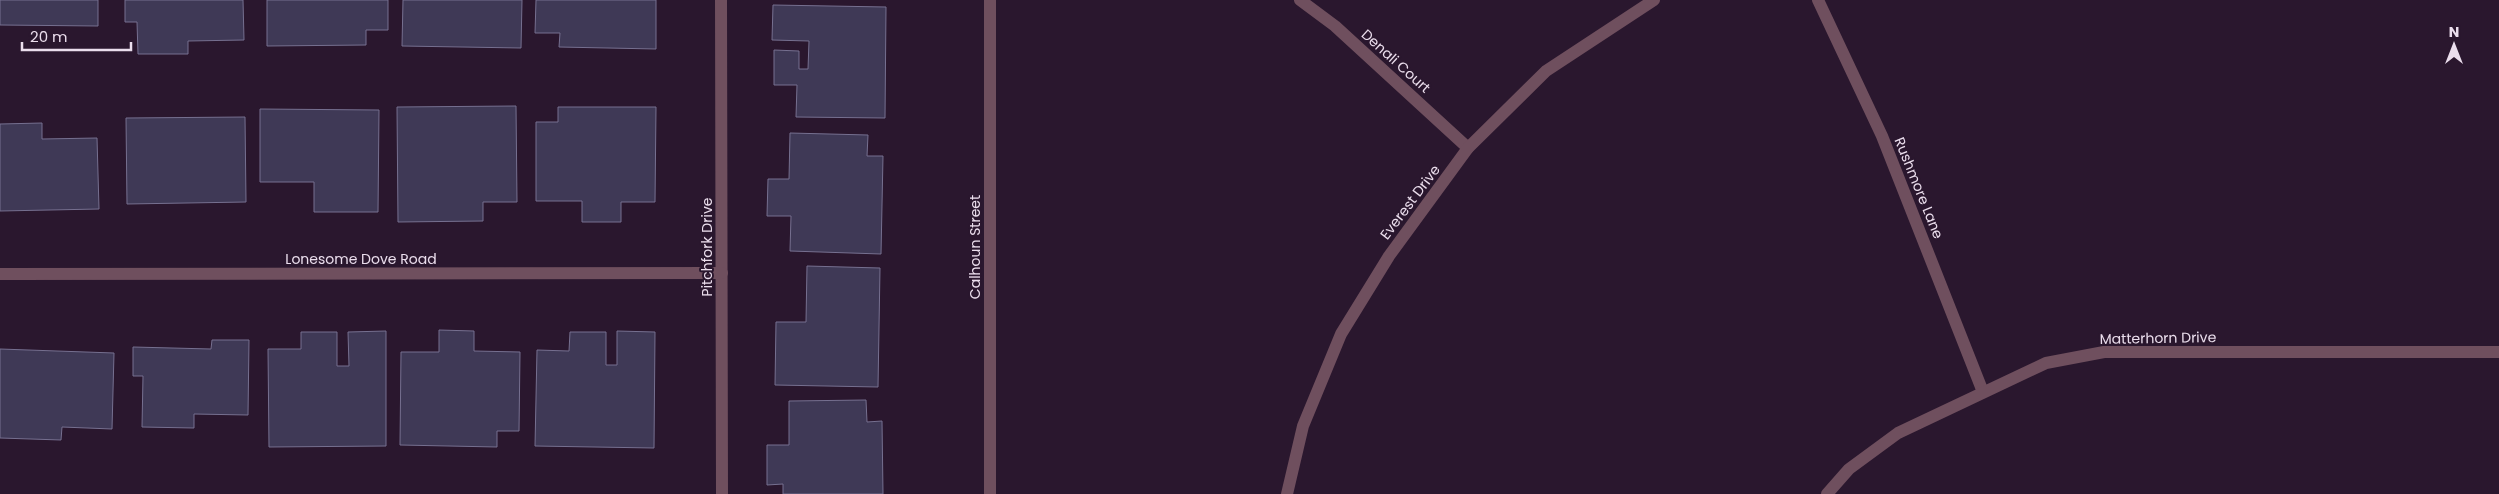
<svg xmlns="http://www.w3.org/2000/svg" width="2499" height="494" viewBox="0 0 2499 494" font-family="Poppins,sans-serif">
<rect width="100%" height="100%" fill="#2a172e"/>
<g fill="#3f3956" stroke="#767090">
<path d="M0 0H98V26L0 25Z"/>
<path d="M125 0H243L244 40 188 41V54H138L137 22H125Z"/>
<path d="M267 0H388V30H366V45L267 46Z"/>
<path d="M403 0H522L521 48 402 46Z"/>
<path d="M536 0H656V49L559 47 560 33H535Z"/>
<path d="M773 5 886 7 885 118 796 117 797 85H774V50L799 51V69H808L809 41 772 40Z"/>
<path d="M516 106 517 202H483V221L398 222 397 107Z"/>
<path d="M558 107H656L655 202H621V222H582V201H536V122H558Z"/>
<path d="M260 109 379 110 378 212H314V182H260Z"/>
<path d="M245 117 246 202 127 204 126 118Z"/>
<path d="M42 123V139L97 138 99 209 0 211V124Z"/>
<path d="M790 133 868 135 867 156H883L881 254 790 251 791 216H767L768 179H789Z"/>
<path d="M807 266 880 268 878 387 775 385 776 322H806Z"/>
<path d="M439 330 474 331V351L520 352 519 431H497V447L400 445 401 352H439Z"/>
<path d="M386 331V446L269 447 268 349H301V332H337V366H349L348 332Z"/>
<path d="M617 331 655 332 654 448 535 446 537 350 569 351 570 332H606V365H617Z"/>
<path d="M212 340H249L248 415 194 414V428L142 427 143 376H133V347L211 349Z"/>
<path d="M0 349 114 353 112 429 62 427 61 440 0 438Z"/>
<path d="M866 400 867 422 882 421 883 494H783V484L767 485V445H789V401Z"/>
</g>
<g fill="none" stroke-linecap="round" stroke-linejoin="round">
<g stroke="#6f4f5e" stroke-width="12">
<path d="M721 0 722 494"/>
<path d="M1300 0 1335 26 1468 148"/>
<path d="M1818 0 1882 136 1983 392"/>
<path d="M0 274 722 273"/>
<path d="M990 494V0"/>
<path d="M1287 494 1303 426 1341 334 1389 256 1468 148 1546 71 1654 0"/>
<path d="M1827 494 1849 469 1898 433 2046 363 2104 352H2499"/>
</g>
</g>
<g text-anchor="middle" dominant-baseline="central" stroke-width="4" stroke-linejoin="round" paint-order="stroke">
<g font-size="14" fill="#ebdeed" stroke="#2a172e">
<text transform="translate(1396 61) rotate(42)">Denali Court</text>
<text transform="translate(1919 188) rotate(68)">Rushmore Lane</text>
<text transform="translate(1410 202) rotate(-53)">Everest Drive</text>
<text transform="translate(707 247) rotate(-90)">Pitchfork Drive</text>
<text transform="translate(975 247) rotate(-90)">Calhoun Street</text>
<text x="361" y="259">Lonesome Dove Road</text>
<text transform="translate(2158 338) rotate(-1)">Matterhorn Drive</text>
</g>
</g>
<g transform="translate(2454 45)" stroke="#2a172e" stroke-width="4" paint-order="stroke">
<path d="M0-4L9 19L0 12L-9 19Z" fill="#ebdeed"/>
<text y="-8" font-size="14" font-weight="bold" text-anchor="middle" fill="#ebdeed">N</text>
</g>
<path d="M22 42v8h109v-8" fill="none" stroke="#ebdeed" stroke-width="2.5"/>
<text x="30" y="42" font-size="15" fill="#ebdeed" stroke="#2a172e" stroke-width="4" paint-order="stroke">20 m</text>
</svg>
